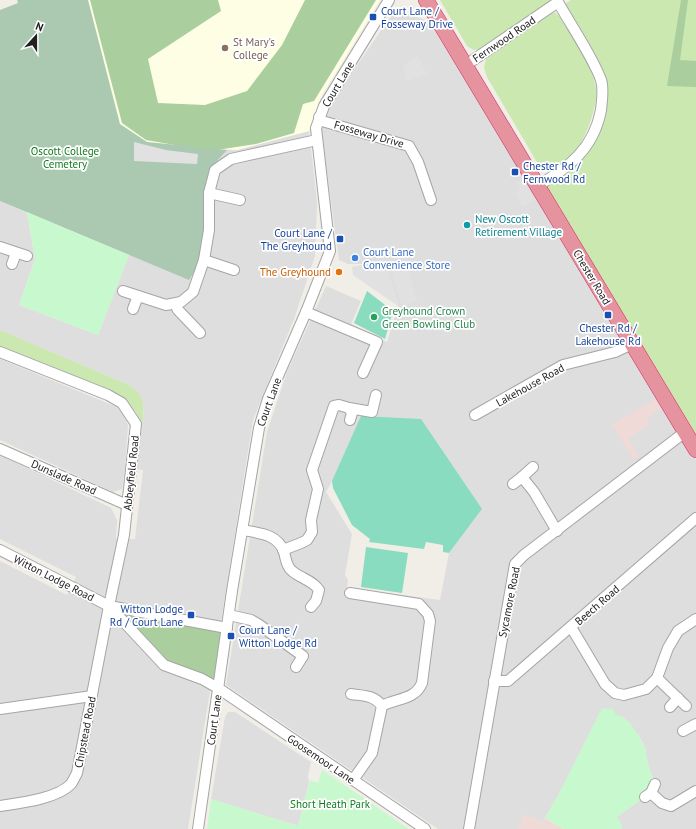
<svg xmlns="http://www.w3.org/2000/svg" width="696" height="829" viewBox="0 0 696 829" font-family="'PT Sans',sans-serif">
<rect width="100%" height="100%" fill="#f1eee8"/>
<g fill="#dfdede" fill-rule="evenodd">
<path d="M395 10 429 21 696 460V829H621L622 826 617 817 640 800V793L649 786 653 779 647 761 645 747 638 734 556 799 542 823 531 817 518 829H438L226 685 267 432 287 372 326 286 361 301 351 324 387 342 398 306 384 260 369 264H348L339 260 321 129 329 106ZM336 474 482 509 449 553 440 600 347 588 348 580 345 575 352 534 326 492Z"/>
<path d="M309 131 317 202 315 256 294 319 253 420 188 829H0V561L67 595 76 577 0 539V455L111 508 117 520 116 539H135L143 470 137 469 144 410 129 385 0 330V201L27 213 35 259 19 305 98 335 129 255 189 279 201 261 209 170 227 150H237Z"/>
<path d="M0 359 117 407 125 417 128 425 125 468 122 489 113 492 0 440Z"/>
<path d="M228 712H235L311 762 308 776 309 782 298 826 211 799 225 717Z"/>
</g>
<g fill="#f0dad8">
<path d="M655 399 661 408 646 419 649 425 628 438 639 456 634 460 612 425Z"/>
<path d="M523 815 531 817 542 823 545 818 563 829H518Z"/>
</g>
<path fill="#fdfee4" d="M88 0H380L321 97 309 131 237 150 147 142 119 124Z"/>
<g fill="#cae8b0">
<path d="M440 0H554L480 49 474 50 467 46Z"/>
<path d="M571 0H696V434L546 187C577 170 594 151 604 117 607 106 609 94 607 83 602 60 578 26 566 5V3Z"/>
<path d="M551 12 556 13 560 17C571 36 594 69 596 89 600 112 567 192 538 164L487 77 484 68 486 59Z"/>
<path d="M0 330 129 385C147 398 144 407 142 428L136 412 121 397 0 347Z"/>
</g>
<g fill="#abce9e">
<path d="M90 0H218L221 11 148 59 158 103 205 105 247 91 282 45 305 0H376L314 101 303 104 294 133 256 144 210 151 146 140 122 123Z"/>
<path d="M681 0H688L680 60 696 61V87L667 86Z"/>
<path d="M122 611 226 629 216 680 166 662 142 638Z"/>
</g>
<path fill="#aac9b0" d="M17 0H88L120 124 147 142 227 150 209 170 201 261 189 280 0 201V10L18 3Z"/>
<g fill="#c8f8cd">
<path d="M27 212 129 255 98 335 19 305 35 259Z"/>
<path d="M602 708 613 709 616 715 622 716 631 724 645 747 647 761 653 780 647 789 640 793V800L617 817 622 826 621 829H563L545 818 556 799Z"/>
<path d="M322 770 409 829H207L211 799 298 826 310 780 318 783Z"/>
</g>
<g fill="#89dcbf">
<path d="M367 291 393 311 385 339 354 323Z"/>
<path d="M361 416 421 419 482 509 449 553 443 552V545L426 542 424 549 369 542 370 539 352 525 333 488 332 481Z"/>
<path d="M366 547 408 553 402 593 361 587Z"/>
</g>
<g fill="#e1e1e1">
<path d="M417 55 427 74 407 81 403 67Z"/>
<path d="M134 142 166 150 198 154 197 164 134 161Z"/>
<path d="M522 179 535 200 523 207 515 194 520 190 516 183Z"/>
<path d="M384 260 396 300 398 306 353 275 352 267Z"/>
<path d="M405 260 417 301 402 307 390 265Z"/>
</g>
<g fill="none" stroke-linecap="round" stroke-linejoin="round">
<g stroke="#a5a5a5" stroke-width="12">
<g id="minor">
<path d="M466 65 558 2C570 24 593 57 601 80 604 89 602 100 601 110 594 148 569 168 537 186"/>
<path d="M319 117 322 121 409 146 418 162 431 200"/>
<path d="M209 193 240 200"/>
<path d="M0 247 27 256"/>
<path d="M204 260 234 270"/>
<path d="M12 264 16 253"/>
<path d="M123 291 166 305 181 302 193 292 204 260 209 230V193L215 170 231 159 317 140"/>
<path d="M175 304 178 310 200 333"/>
<path d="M133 309 138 296"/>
<path d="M306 312 377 342 363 373"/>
<path d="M0 352 108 395 122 403 136 424 124 535 109 606 77 773C75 777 73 781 71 784 57 799 19 803 0 806"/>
<path d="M349 408 372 412 376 395"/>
<path d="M475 415 563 365 615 352 632 344"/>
<path d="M0 449 127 505"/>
<path d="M522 477 533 467"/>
<path d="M513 484 522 477 534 492 557 531"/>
<path d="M242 530C259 533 278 534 284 552 286 559 286 565 291 570 299 578 313 580 319 590L316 601 311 607"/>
<path d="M0 550 109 606 227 628"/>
<path d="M283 550 301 543 307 540 312 532 311 520 318 489 312 470 334 406 339 405 349 408 352 413 350 420"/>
<path d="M350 593 419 604 428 614 430 621 422 683C415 700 397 698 382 706L372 753 353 780"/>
<path d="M109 606 164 665 202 679 218 688 425 829"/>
<path d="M229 615 251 620 258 624 303 656 296 667"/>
<path d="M571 627 605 684 615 693 624 695 646 689 657 678 668 648 678 631 696 619"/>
<path d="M657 678 686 706"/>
<path d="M494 681H508L696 518"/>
<path d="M351 694C364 696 374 695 382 706"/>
<path d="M670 707 678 698"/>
<path d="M0 709 92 696"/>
<path d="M683 731 696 724"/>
<path d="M651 793 662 803 671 806 696 791"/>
<path d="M645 797 651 793 655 784"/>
<path d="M198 829 232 591 259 428 268 399 306 312 330 251 316 128 324 106 389 0"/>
<path d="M469 829 515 564 524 555 685 432"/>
</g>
</g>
<g stroke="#d52f61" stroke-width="16">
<path id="highway" d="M426 0 696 450"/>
</g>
<use href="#minor" stroke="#fff" stroke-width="10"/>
<use href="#highway" stroke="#e4939f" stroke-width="15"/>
</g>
<g fill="#1a4fb4" stroke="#fff" stroke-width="1.5">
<rect x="369" y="13" width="8" height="8" rx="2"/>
<rect x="511" y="168" width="8" height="8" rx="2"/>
<rect x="336" y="235" width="8" height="8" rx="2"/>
<rect x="604" y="311" width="8" height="8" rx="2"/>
<rect x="187" y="611" width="8" height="8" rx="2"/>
<rect x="227" y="632" width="8" height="8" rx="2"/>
</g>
<circle fill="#8d6e63" stroke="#fff" stroke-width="1.5" cx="225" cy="48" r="4"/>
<circle fill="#0f9aa8" stroke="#fff" stroke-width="1.5" cx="467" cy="225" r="4"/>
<circle fill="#3f7fe0" stroke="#fff" stroke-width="1.5" cx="355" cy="258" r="4"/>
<circle fill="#e8710a" stroke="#fff" stroke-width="1.5" cx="339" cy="272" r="4"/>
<circle fill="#2e9e5b" stroke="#fff" stroke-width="1.5" cx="374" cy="317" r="4"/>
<g text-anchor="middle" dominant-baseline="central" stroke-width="3.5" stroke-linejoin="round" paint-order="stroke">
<g font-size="11" fill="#164399" stroke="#fff" text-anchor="start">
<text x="381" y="11">Court Lane /<tspan x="381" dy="13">Fosseway Drive</tspan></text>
<text x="523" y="166">Chester Rd /<tspan x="523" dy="13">Fernwood Rd</tspan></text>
<text x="332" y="233" text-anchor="end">Court Lane /<tspan x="332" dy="13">The Greyhound</tspan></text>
<text x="608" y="328" text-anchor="middle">Chester Rd /<tspan x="608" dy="13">Lakehouse Rd</tspan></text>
<text x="183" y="609" text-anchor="end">Witton Lodge<tspan x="183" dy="13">Rd / Court Lane</tspan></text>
<text x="239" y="630">Court Lane /<tspan x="239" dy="13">Witton Lodge Rd</tspan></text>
</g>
<g font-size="11" fill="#212121" stroke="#fff">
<text transform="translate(504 39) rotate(-34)">Fernwood Road</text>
<text transform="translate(338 84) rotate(-59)">Court Lane</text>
<text transform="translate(369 134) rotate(16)">Fosseway Drive</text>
<text transform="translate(592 277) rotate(59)">Chester Road</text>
<text transform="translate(530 385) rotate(-29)">Lakehouse Road</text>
<text transform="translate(269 402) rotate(-70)">Court Lane</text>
<text transform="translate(131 473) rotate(-84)">Abbeyfield Road</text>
<text transform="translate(64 477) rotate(24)">Dunslade Road</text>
<text transform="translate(54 578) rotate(27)">Witton Lodge Road</text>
<text transform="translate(509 602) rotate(-79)">Sycamore Road</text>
<text transform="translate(597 605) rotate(-41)">Beech Road</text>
<text transform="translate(214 720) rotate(-82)">Court Lane</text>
<text transform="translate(85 732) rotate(-79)">Chipstead Road</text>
<text transform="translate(321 759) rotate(34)">Goosemoor Lane</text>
</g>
<g font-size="11" fill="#785e54" stroke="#fff" text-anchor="start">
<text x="233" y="42">St Mary's<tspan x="233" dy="13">College</tspan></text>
</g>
<g font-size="11" fill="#107d1d" stroke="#fff">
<text x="65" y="151">Oscott College<tspan x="65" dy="13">Cemetery</tspan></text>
<text x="330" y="804">Short Heath Park</text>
</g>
<g font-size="11" fill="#0d838f" stroke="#fff" text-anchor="start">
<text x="475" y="219">New Oscott<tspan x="475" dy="13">Retirement Village</tspan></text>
</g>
<g font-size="11" fill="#366cbe" stroke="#fff" text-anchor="start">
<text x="363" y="252">Court Lane<tspan x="363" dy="13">Convenience Store</tspan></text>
</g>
<g font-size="11" fill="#c56008" stroke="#fff" text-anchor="end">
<text x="331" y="272">The Greyhound</text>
</g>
<g font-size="11" fill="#27864d" stroke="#fff" text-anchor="start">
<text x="382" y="311">Greyhound Crown<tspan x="382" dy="13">Green Bowling Club</tspan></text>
</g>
</g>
<g transform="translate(36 36) rotate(21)" stroke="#ffffff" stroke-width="3" paint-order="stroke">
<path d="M0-3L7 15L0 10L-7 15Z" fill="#212121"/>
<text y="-6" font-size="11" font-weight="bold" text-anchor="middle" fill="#212121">N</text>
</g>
</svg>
